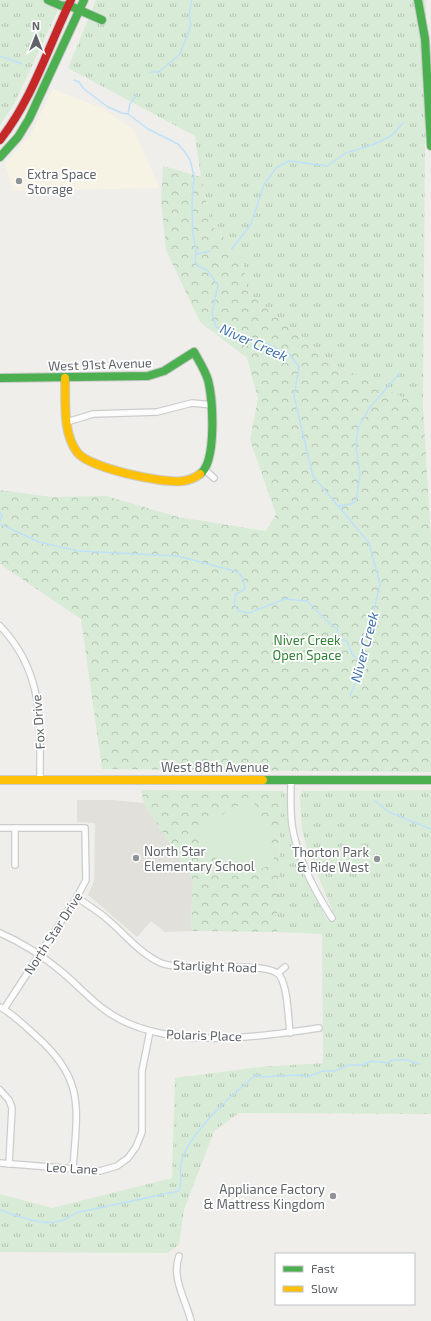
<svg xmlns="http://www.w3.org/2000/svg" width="431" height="1321" viewBox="0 0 431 1321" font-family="'Exo 2',sans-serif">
<defs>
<pattern id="grass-tufts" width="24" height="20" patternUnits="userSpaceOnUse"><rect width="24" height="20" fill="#d8ebd6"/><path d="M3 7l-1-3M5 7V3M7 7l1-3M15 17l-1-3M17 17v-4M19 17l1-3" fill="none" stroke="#b2c2b1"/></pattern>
<pattern id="forest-crowns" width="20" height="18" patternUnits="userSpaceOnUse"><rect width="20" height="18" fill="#d8ebd6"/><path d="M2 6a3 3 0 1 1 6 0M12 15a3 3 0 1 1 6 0" fill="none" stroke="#b2c2b1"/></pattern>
</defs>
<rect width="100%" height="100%" fill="#efeeea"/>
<path fill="#f7f3e4" d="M53 89 104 109 134 130 159 188 13 191 5 164 31 134Z"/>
<path fill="#e2e0da" d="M77 800H112L144 803 193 880 191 925 193 931 165 932 151 921 137 937 88 895 94 881 95 823 77 822Z"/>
<g fill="url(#grass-tufts)">
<path d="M0 0H63L14 104 0 125Z"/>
<path d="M96 0H426L423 407 335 365 248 293 242 256 211 225 201 177 195 136 68 68Z"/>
<path d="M281 790 287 794 289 833 303 874 328 921H337L307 849 302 830 300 795 303 791 431 790V1114L239 1113 214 1131 184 1210 179 1245 167 1253 0 1252V1194L52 1208 172 1178 175 1078 260 1067 323 1063 322 934 277 932Z"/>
</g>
<g fill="url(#forest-crowns)">
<path d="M163 166 201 177 211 225 242 256 248 293 335 365 423 407 431 539V772L102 769 81 619 0 564V490L52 497 106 496 178 517 266 531 276 514 250 440 258 398 247 358 200 322 166 250 161 201Z"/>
<path d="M141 790 281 791 277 932 193 931 191 925 193 880 144 803Z"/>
</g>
<path fill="#d8ebd6" d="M248 801 254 803 262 825 268 831 275 863 256 871 244 870 229 866 207 853 194 834 226 812Z"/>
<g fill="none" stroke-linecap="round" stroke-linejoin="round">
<g stroke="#bfe0f9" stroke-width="1.5">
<path d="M0 56 22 64"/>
<path d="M150 72H159L180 54 191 25 189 15 192 0"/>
<path d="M74 80 79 82 84 89 108 107 122 113 128 114 148 129 178 144 185 152 190 160 194 176 192 205 193 235 196 248 195 261 198 266 207 270 218 285 212 314 216 327 265 343 290 355 299 367 294 396 313 476 369 543 380 584 369 631 362 643V665L350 696"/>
<path d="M128 114 130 104 136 95"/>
<path d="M232 249 251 224 264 185 276 168 289 161 327 166 346 153 372 145 391 136 403 123"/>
<path d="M197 254 210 251"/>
<path d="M339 506 351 504 356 501 360 474 356 446 358 428 370 407 400 373"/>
<path d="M0 513 2 516 0 521"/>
<path d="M0 524 39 542 78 551 178 556 238 572 243 578 245 589 236 594 234 603 238 611 249 613 285 599 307 601 328 622 338 629 336 633 341 639 347 641 352 654 359 660V670"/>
<path d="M375 801 389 812 431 829"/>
<path d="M0 1210C24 1218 54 1232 75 1213L179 1191C183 1180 179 1172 181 1163 187 1135 233 1093 256 1075L262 1077 299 1075 307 1077 323 1071H334L349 1065H362L372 1061 387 1063 392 1060H407L419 1064"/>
</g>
<g stroke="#cbcccc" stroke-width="8">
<g id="street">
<path d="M67 422 93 414 157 412 192 403 212 405"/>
<path d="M204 469 214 478"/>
<path d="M0 626C44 672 40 721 40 779"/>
<path d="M291 779C291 794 290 810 292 825 297 857 314 890 332 918"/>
<path d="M0 828H85L86 880 77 897 4 1009"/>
<path d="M15 865V828"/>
<path d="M77 897C87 905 98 911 107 919 124 933 140 954 161 963 186 973 268 959 280 976 288 989 288 1017 290 1033"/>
<path d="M0 933C20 942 40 954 57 968 74 981 88 998 105 1010 160 1051 255 1038 319 1028"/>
<path d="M278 973 285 967"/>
<path d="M0 1007C13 1014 25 1026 36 1036 86 1080 77 1109 73 1169"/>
<path d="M0 1090 9 1100 12 1108 9 1164"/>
<path d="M0 1163 100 1171 117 1166 128 1158 136 1147 142 1132V1071L150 1031"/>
<path d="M179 1256C171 1278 186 1300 191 1321"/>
</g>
</g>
<g stroke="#cacacb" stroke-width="10">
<g id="fast">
<path d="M48 0 62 6 68 5 102 20"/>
<path d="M418 0 425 39 431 146"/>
<path d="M0 157 18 137 29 119 84 0"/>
<path d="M0 378 148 376 164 371 194 352C199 361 205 370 208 380 213 399 217 462 200 474"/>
<path d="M263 780H431"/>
</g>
</g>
<g stroke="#cacacb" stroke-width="10">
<g id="slow">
<path d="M65 378C66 401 62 432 77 452 88 468 164 484 183 481 190 480 195 478 200 474"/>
<path d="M0 780H263"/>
</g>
</g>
<g stroke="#cacacb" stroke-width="10">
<path id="jam" d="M0 140C33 98 48 47 71 0"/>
</g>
<use href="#street" stroke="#fdfcfc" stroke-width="5.5"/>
<use href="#fast" stroke="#4caf50" stroke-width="8"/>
<use href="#slow" stroke="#ffc107" stroke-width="8"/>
<use href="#jam" stroke="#c62828" stroke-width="8"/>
</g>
<g fill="#919496" stroke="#fff" stroke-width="1.5">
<circle cx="19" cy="181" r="4"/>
<circle cx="136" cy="858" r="4"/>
<circle cx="377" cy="859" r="4"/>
<circle cx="333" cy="1196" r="4"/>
</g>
<g text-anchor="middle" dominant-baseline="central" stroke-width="3.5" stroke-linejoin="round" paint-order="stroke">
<g font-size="13" fill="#5f6368" stroke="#fff" text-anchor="start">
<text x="27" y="174">Extra Space<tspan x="27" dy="15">Storage</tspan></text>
<text x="144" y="851">North Star<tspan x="144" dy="15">Elementary School</tspan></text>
<text x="369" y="852" text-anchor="end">Thorton Park<tspan x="369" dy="15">&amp; Ride West</tspan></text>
<text x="325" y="1189" text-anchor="end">Appliance Factory<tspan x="325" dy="15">&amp; Mattress Kingdom</tspan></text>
</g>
<g font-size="13" fill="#5f6368" stroke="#fff">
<text transform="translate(100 364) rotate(-2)">West 91st Avenue</text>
<text transform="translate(38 722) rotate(-94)">Fox Drive</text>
<text x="215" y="767">West 88th Avenue</text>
<text transform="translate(53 933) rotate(-57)">North Star Drive</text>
<text transform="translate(215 966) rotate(2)">Starlight Road</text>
<text transform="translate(204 1035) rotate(2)">Polaris Place</text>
<text transform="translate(72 1168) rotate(3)">Leo Lane</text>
</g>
<g font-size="13" fill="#348238" stroke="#fff">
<text x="307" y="640">Niver Creek<tspan x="307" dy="15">Open Space</tspan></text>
</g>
<g font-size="14" font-style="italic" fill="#4174aa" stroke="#fff">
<text transform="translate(254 342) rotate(24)">Niver Creek</text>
<text transform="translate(364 647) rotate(-75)">Niver Creek</text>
</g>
</g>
<rect x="275" y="1253" width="140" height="52" fill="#ffffff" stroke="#bfc1c3"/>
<rect x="283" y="1266" width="20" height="6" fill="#4caf50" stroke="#bfc1c3"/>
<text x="311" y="1273" font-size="12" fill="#5f6368">Fast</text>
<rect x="283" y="1286" width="20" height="6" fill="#ffc107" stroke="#bfc1c3"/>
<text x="311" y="1293" font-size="12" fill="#5f6368">Slow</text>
<g transform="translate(36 36)" stroke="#ffffff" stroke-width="3" paint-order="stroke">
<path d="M0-3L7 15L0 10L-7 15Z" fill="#5f6368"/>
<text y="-6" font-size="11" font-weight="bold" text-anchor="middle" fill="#5f6368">N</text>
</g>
</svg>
